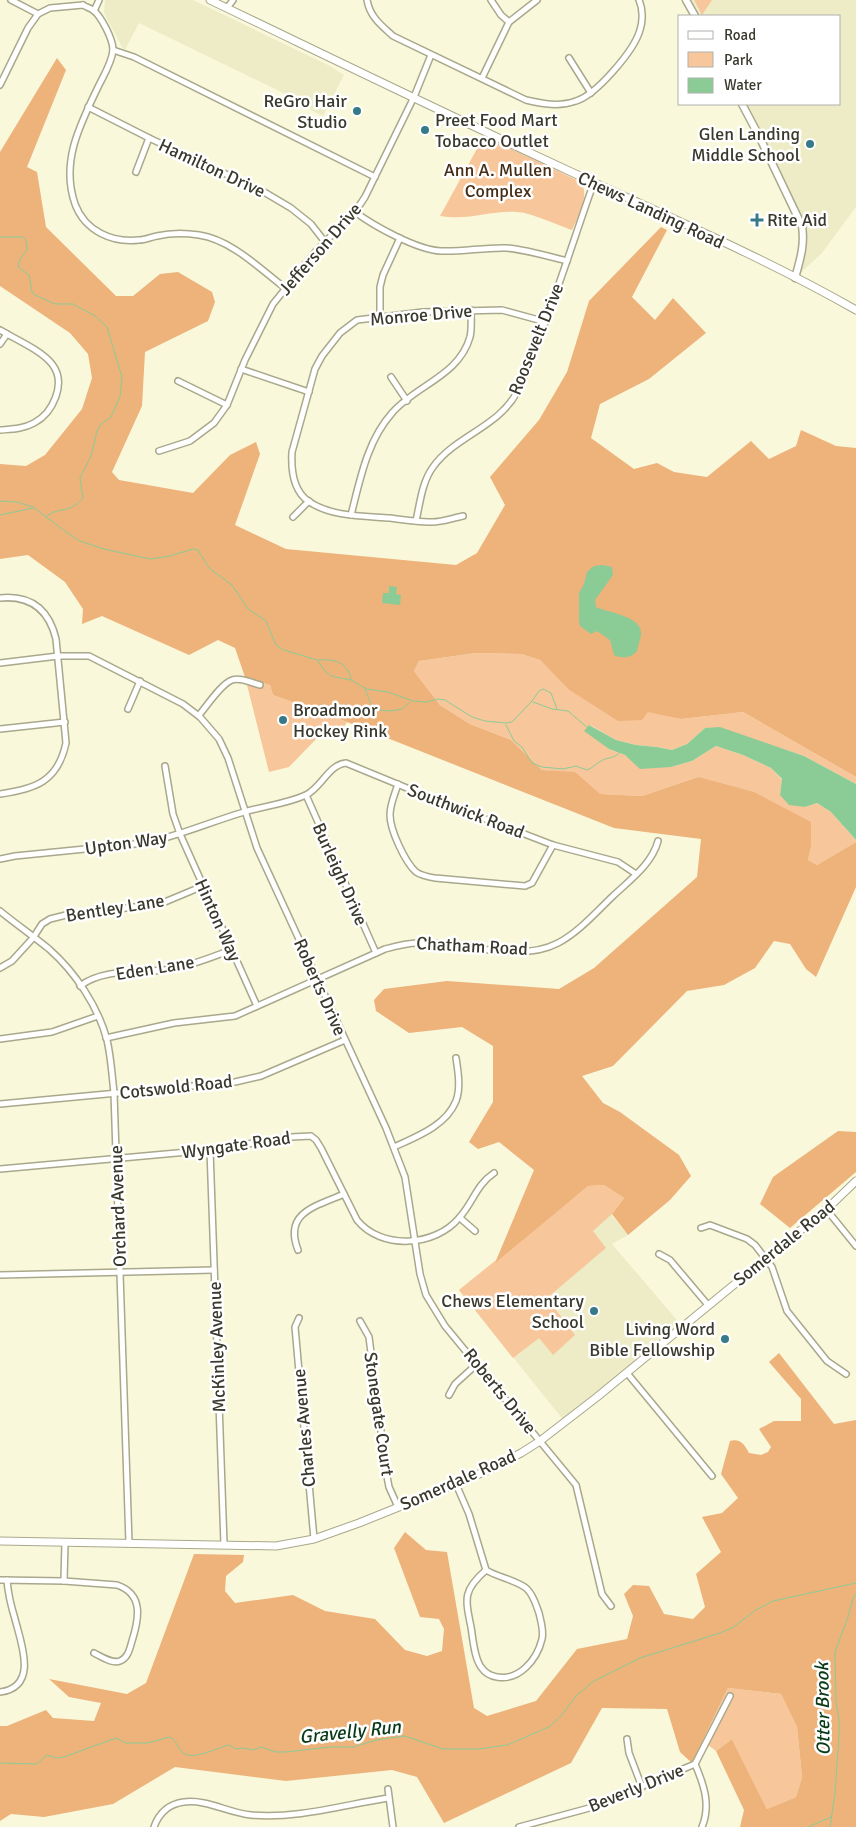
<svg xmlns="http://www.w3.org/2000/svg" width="856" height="1827" viewBox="0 0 856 1827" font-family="Signika,sans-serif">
<rect width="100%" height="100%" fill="#f9f8da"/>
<g fill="#edecc6">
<path d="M105 0H193L330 66 344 75 323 116 311 110 308 105 139 23 125 50 122 47 104 13Z"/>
<path d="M686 0H856V207L822 253 795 278 802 226 742 104H840V16H695Z"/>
<path d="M588 1186 628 1235 612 1244 682 1326 565 1422 459 1290Z"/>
</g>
<g fill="#f8c69b">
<path d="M694 0H712L702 15Z"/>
<path d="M484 136 581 182C590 196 578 216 572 230 560 226 529 212 517 212 490 210 470 221 440 216Z"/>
<path d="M476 653 521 654 540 660 568 689 681 719 743 712 856 777V784L804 756 743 736 705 728 687 744 672 750 657 747 636 745 616 740 590 725 609 749 625 755 636 764 671 767 692 761 716 746 743 755 771 768 782 780 780 795 805 807 817 803 831 812 856 840V842L817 865 808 860 811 847 698 777 642 796 599 794 575 773 542 770 511 740 470 724 440 705 414 671 419 661Z"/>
<path d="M245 677 270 685 273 695 347 722 342 730 321 734 289 767 269 772Z"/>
<path d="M604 1185 624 1198 612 1214 593 1231 606 1248 547 1298 575 1335 553 1355 539 1338 513 1358 459 1290 588 1186Z"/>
<path d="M728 1688 781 1694 797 1727 802 1777 796 1797 767 1809 732 1739 716 1751 703 1741Z"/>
</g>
<g fill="#eeb27b">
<path d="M57 58 66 70 27 167 37 172 46 227 116 296H133L160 274 178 272 212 292 215 302 208 321 145 352 142 406 112 472 119 480 193 493 230 455 256 442 260 454 235 525 286 549 456 565 477 553 505 505 490 477 539 420 567 372 589 301 661 227 667 230 632 297 655 320 673 298 706 333 649 379 600 404 591 438 634 469 657 463 674 472 707 477 751 441 769 459 796 446 801 430 836 446 856 448V777L743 712 681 719 648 712 642 720 618 721 568 689 540 660 521 654 476 653 419 661 414 671 440 705 470 724 511 740 542 770 575 772 600 794 642 796 698 777 754 792 811 822V847L808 860 817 865 856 842V887L816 977 806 969 790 944 774 941 755 968 724 985 687 991 613 1066 582 1076 603 1103 620 1112 679 1155 691 1176 670 1200 628 1235 612 1214 624 1198 604 1185 588 1186 495 1263 534 1170 499 1142 478 1149 469 1142 493 1102V1046L462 1027 409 1033 376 1011 374 1000 384 989 447 981 559 989 594 968 697 877 701 839 614 828 342 720 273 695 270 685 245 677 235 648 218 640 189 655 102 616 82 624 83 609 65 582 28 555 0 559V464L26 466 45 455 82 409 92 378 88 354 70 333 0 286V152Z"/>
<path d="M838 1131 856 1132V1172L790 1228 760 1204 773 1177Z"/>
<path d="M779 1353 834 1424 856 1420V1827H740L744 1810 716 1751 732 1739 767 1809 796 1797 802 1777 797 1727 781 1694 728 1688 692 1763 680 1752 667 1709 602 1708 571 1763 444 1823 417 1777 392 1770 286 1781 175 1767 113 1804 44 1817 11 1814 0 1821V1726H7L46 1710 53 1718 94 1721 101 1703 69 1697 49 1679 127 1694 146 1683 194 1554 244 1555 243 1562 226 1576 225 1591 235 1603 293 1595 325 1611 375 1619 405 1650 427 1656 442 1651 444 1629 439 1619 420 1617 394 1548 405 1532 426 1550 447 1552 474 1708 487 1716 536 1701 577 1649 627 1639 633 1616 624 1594 633 1585 649 1586 664 1614 693 1619 705 1607 696 1574 721 1552 702 1517 722 1513 738 1498 721 1474 730 1441C740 1438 745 1445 749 1453L761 1455 768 1452 771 1447 759 1429 774 1421H801V1399L769 1362Z"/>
</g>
<g fill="#8bcb96">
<path d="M603 565 612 567 613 575 595 600 596 607C609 613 643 616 641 635 640 640 638 646 637 651 632 658 621 659 614 655L610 640 597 631 591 634 580 626 579 621V593L584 584 587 572 594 566Z"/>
<path d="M389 586 397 587 396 594 401 595 400 605 382 603 383 593H389Z"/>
<path d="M589 725 616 740 636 745 657 747 672 750 687 744 705 728 720 727 804 756 856 784V840L831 812 817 803 805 807 789 805 780 795 782 779 771 768 743 755 716 746 692 761 671 767 640 769 625 755 609 749 584 731Z"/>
</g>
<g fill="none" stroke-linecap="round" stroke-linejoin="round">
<g stroke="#8bcb96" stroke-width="1">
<path d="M0 237H23L26 240 27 250 20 259 18 267 29 275 32 292 35 295 55 304H73L95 316 107 327 122 377 120 397 111 417 101 424 97 431 91 456 80 478 83 498C68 515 58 506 46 517"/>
<path d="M0 501 17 502 33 507 66 532 80 541 104 549 150 559 170 556 193 549 198 550 209 568 232 585 248 609 266 621 276 645 284 650 317 660 325 671 331 676 351 680 367 689 388 692 413 701 426 702 438 699 445 700 472 717 485 721 506 723 512 722 532 701 539 691 543 689 551 693 557 709"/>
<path d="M0 515 33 508"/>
<path d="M318 660C334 659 347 661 351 679"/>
<path d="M365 689 371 704 379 710 390 711 402 709 410 702"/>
<path d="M533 702 552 709 568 711 588 728"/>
<path d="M506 725 514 741 522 747 532 763 542 767 563 769 576 766 587 770C593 768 595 764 601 761 607 757 615 759 620 752"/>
<path d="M0 1763 37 1764 47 1755 57 1758 64 1757 116 1738 126 1743H148L169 1737C177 1740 176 1746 182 1752 192 1762 218 1747 229 1745L236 1749 243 1748 253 1750 261 1747 276 1752H286L329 1747H354L376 1740 405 1736 443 1749H479L507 1745 549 1727 562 1715 576 1696 594 1681 640 1658 720 1633 732 1628 756 1610 773 1601 856 1583"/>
<path d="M808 1827 831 1817"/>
<path d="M830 1827 835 1793 839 1736V1719L836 1702 835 1652 848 1617 853 1598 856 1594"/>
</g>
<g stroke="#a9a88c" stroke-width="8">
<g id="minor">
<path d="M11 0 38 14 50 8 83 5"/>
<path d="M367 0C370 17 381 25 393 36L526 100C543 104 559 107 576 101 596 95 634 51 640 30 643 21 643 9 639 0"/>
<path d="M491 0 501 15 509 22"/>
<path d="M83 5C86 7 90 8 93 10 101 16 113 39 113 50 112 62 104 75 99 85 81 123 60 161 75 204 85 231 112 243 139 240 145 240 151 237 157 236 170 233 186 233 199 235 232 240 260 269 285 288"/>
<path d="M227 8 233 0"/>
<path d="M94 11 99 0"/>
<path d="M113 50 134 57 375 177"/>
<path d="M569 58 591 93"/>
<path d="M482 78 509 22 537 0"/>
<path d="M0 85 28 28 38 14"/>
<path d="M88 107 149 138 264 192 291 208 311 224 325 242"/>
<path d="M136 172 149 138"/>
<path d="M355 212C374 226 417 250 441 251 463 252 485 247 507 248 527 250 547 256 567 261"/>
<path d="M380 317V287L383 275 400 238"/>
<path d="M0 330C15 339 41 350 52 364 67 383 53 413 34 423 23 429 12 429 0 430"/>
<path d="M0 344 7 334"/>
<path d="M241 369 309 392"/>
<path d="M391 377 407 401"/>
<path d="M178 381 227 405"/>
<path d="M159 451 190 441 214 423 227 405 245 360 273 304 316 251 355 212 365 197 414 97 431 55"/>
<path d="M351 515C360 480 367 441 392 413 416 385 459 376 470 337 472 329 471 318 471 310"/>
<path d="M463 516C453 518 442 522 432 522 418 522 404 520 390 518 364 516 331 517 308 501 293 490 291 469 292 452L315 369 322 356 340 333 357 320 423 312 502 310 546 322"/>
<path d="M293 517 309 501"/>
<path d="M416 521C420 503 422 482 433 467 455 436 499 427 517 392 524 379 529 364 534 350 557 295 574 238 594 182"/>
<path d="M0 598C31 595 49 610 56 639L66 743C58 781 36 789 0 794"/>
<path d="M0 663 58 656H89L183 704 200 717 219 739 228 758 257 848 386 1128 405 1177 420 1274 426 1295 445 1326 576 1485 602 1594 611 1606"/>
<path d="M128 709 140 681"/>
<path d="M199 715C207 706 221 684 232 680 240 677 252 683 260 685"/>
<path d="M0 729 65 722"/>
<path d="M165 766 173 814 180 834 257 1006"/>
<path d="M398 784C395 794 390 804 390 815 390 830 405 862 416 872 422 876 429 877 435 878L525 886 532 883 553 845"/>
<path d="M306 795 376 953"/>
<path d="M0 859 15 856 145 843C179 836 210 822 244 812 264 806 286 804 306 795 322 787 328 765 346 763L436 800 553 845 618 862 636 874"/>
<path d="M0 911C16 924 33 936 49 949 75 972 98 1006 107 1040 111 1057 112 1075 114 1093L129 1543"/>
<path d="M0 968 12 961 33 938 42 924 50 919 66 915 160 904 203 886"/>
<path d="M80 986C105 967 142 974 172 969 193 965 212 957 231 950"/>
<path d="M106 1038 174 1023 235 1016 385 949C396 946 407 943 418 943 461 941 518 964 558 943 579 932 596 912 613 896 630 880 652 864 658 841"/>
<path d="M0 1039 52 1032 98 1016"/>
<path d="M0 1104 235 1082 261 1076 345 1040"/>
<path d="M394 1147C416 1137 446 1126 456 1101 461 1088 458 1071 456 1058"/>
<path d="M210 1150 224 1544"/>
<path d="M0 1169 210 1150 291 1137 311 1136 316 1140 321 1148 357 1220C381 1250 435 1247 459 1218 473 1203 476 1185 494 1173"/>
<path d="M826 1209 856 1246"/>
<path d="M460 1218 475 1231"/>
<path d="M701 1228 710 1225 747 1239 755 1245 772 1267 787 1311 827 1361 846 1374"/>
<path d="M298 1250C283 1212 317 1206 344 1194"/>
<path d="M659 1254 670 1260 708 1305"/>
<path d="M0 1275 214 1270"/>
<path d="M299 1318 295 1327 314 1539"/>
<path d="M360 1321 369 1337 386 1471 389 1487 398 1507"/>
<path d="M627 1373 712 1476"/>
<path d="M449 1395 455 1384 477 1364"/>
<path d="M456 1484 469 1514 486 1570C497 1577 519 1581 527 1589 534 1596 536 1605 539 1613 541 1622 544 1631 542 1639 537 1660 519 1681 497 1677 490 1676 485 1673 481 1667 474 1657 473 1639 471 1627 465 1598 463 1590 486 1570"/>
<path d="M0 1580 64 1581 117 1585C144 1594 139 1619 132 1641 130 1648 128 1658 120 1661 112 1664 102 1657 94 1653"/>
<path d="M64 1581 65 1542"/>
<path d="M0 1692C39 1687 21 1643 15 1619 11 1606 8 1594 7 1580"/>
<path d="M627 1739 629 1753 642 1787"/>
<path d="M695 1764 730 1696"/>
<path d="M695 1764C704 1785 711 1805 702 1827"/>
<path d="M388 1789 393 1827"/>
<path d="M154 1827C159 1813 168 1804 184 1802 206 1799 229 1813 251 1815 297 1819 343 1805 388 1798"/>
<path d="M519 1827 593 1807 695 1764"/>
</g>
</g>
<g stroke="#a9a88c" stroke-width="9">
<g id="tertiary">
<path d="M686 0 695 16"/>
<path d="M742 104 759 136 802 226C805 245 800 260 795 278"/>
</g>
</g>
<g stroke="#a9a88c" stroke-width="9">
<g id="secondary">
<path d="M210 0C329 57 448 115 567 170 664 215 763 257 856 310"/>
<path d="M0 1541 276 1546 314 1539 359 1523 456 1484 495 1467 521 1453 540 1441 597 1397 830 1206 856 1181"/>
</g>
</g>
<use href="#minor" stroke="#fff" stroke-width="5"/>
<use href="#tertiary" stroke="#fff" stroke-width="6"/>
<use href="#secondary" stroke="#fff" stroke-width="7"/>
</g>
<g fill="#367a89" stroke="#fff" stroke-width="2">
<circle cx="357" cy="111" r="5"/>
<circle cx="425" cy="130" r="5"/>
<circle cx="810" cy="144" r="5"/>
<path d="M754.5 212.5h5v5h5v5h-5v5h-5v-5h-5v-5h5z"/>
<circle cx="283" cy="720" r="5"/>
<circle cx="594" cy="1311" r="5"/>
<circle cx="725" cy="1339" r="5"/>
</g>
<g text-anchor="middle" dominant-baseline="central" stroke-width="5" stroke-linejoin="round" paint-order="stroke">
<g font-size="18" fill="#3a392d" stroke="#fff" text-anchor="end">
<text x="347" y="101">ReGro Hair<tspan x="347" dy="21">Studio</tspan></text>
<text x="435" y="120" text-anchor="start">Preet Food Mart<tspan x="435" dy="21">Tobacco Outlet</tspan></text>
<text x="800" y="134">Glen Landing<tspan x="800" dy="21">Middle School</tspan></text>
<text x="767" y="220" text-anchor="start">Rite Aid</text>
<text x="293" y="710" text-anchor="start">Broadmoor<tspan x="293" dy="21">Hockey Rink</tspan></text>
<text x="584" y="1301">Chews Elementary<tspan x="584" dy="21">School</tspan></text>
<text x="715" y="1329">Living Word<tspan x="715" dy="21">Bible Fellowship</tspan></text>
</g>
<g font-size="18" fill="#3a392d" stroke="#fff">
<text transform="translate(212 168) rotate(25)">Hamilton Drive</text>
<text transform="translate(651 210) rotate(25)">Chews Landing Road</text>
<text transform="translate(320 249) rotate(-49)">Jefferson Drive</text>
<text transform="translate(421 315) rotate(-5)">Monroe Drive</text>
<text transform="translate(536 339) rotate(-68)">Roosevelt Drive</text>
<text transform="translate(466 811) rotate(21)">Southwick Road</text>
<text transform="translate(126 843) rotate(-8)">Upton Way</text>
<text transform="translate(340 874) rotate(66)">Burleigh Drive</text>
<text transform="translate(115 908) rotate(-9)">Bentley Lane</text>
<text transform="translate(218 920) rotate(66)">Hinton Way</text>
<text transform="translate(472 946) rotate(3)">Chatham Road</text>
<text transform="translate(155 968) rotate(-9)">Eden Lane</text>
<text transform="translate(320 987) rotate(66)">Roberts Drive</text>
<text transform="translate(176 1087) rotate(-6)">Cotswold Road</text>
<text transform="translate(236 1145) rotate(-8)">Wyngate Road</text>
<text transform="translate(118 1206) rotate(-92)">Orchard Avenue</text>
<text transform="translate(784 1243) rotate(-39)">Somerdale Road</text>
<text transform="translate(217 1347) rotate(-92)">McKinley Avenue</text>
<text transform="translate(500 1391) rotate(51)">Roberts Drive</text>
<text transform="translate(379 1414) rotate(82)">Stonegate Court</text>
<text transform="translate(304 1428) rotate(-95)">Charles Avenue</text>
<text transform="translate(458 1480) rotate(-24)">Somerdale Road</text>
<text transform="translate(636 1788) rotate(-22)">Beverly Drive</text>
</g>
<g font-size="18" fill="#462d15" stroke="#fff">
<text x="498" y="170">Ann A. Mullen<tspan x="498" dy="21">Complex</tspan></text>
</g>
<g font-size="19" font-style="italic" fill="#093a18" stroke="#fff">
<text transform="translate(823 1709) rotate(-91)">Otter Brook</text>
<text transform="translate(350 1732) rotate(-6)">Gravelly Run</text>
</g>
</g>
<rect x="678" y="15" width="162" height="90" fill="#ffffff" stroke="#b0b0ab"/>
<rect x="688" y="31" width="25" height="8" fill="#ffffff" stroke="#b0b0ab"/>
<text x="724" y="40" font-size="15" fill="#3a392d">Road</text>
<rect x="688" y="52" width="25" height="15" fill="#f8c69b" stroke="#b0b0ab"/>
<text x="724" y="65" font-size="15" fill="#3a392d">Park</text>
<rect x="688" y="78" width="25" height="15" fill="#8bcb96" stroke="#b0b0ab"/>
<text x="724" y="90" font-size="15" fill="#3a392d">Water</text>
</svg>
